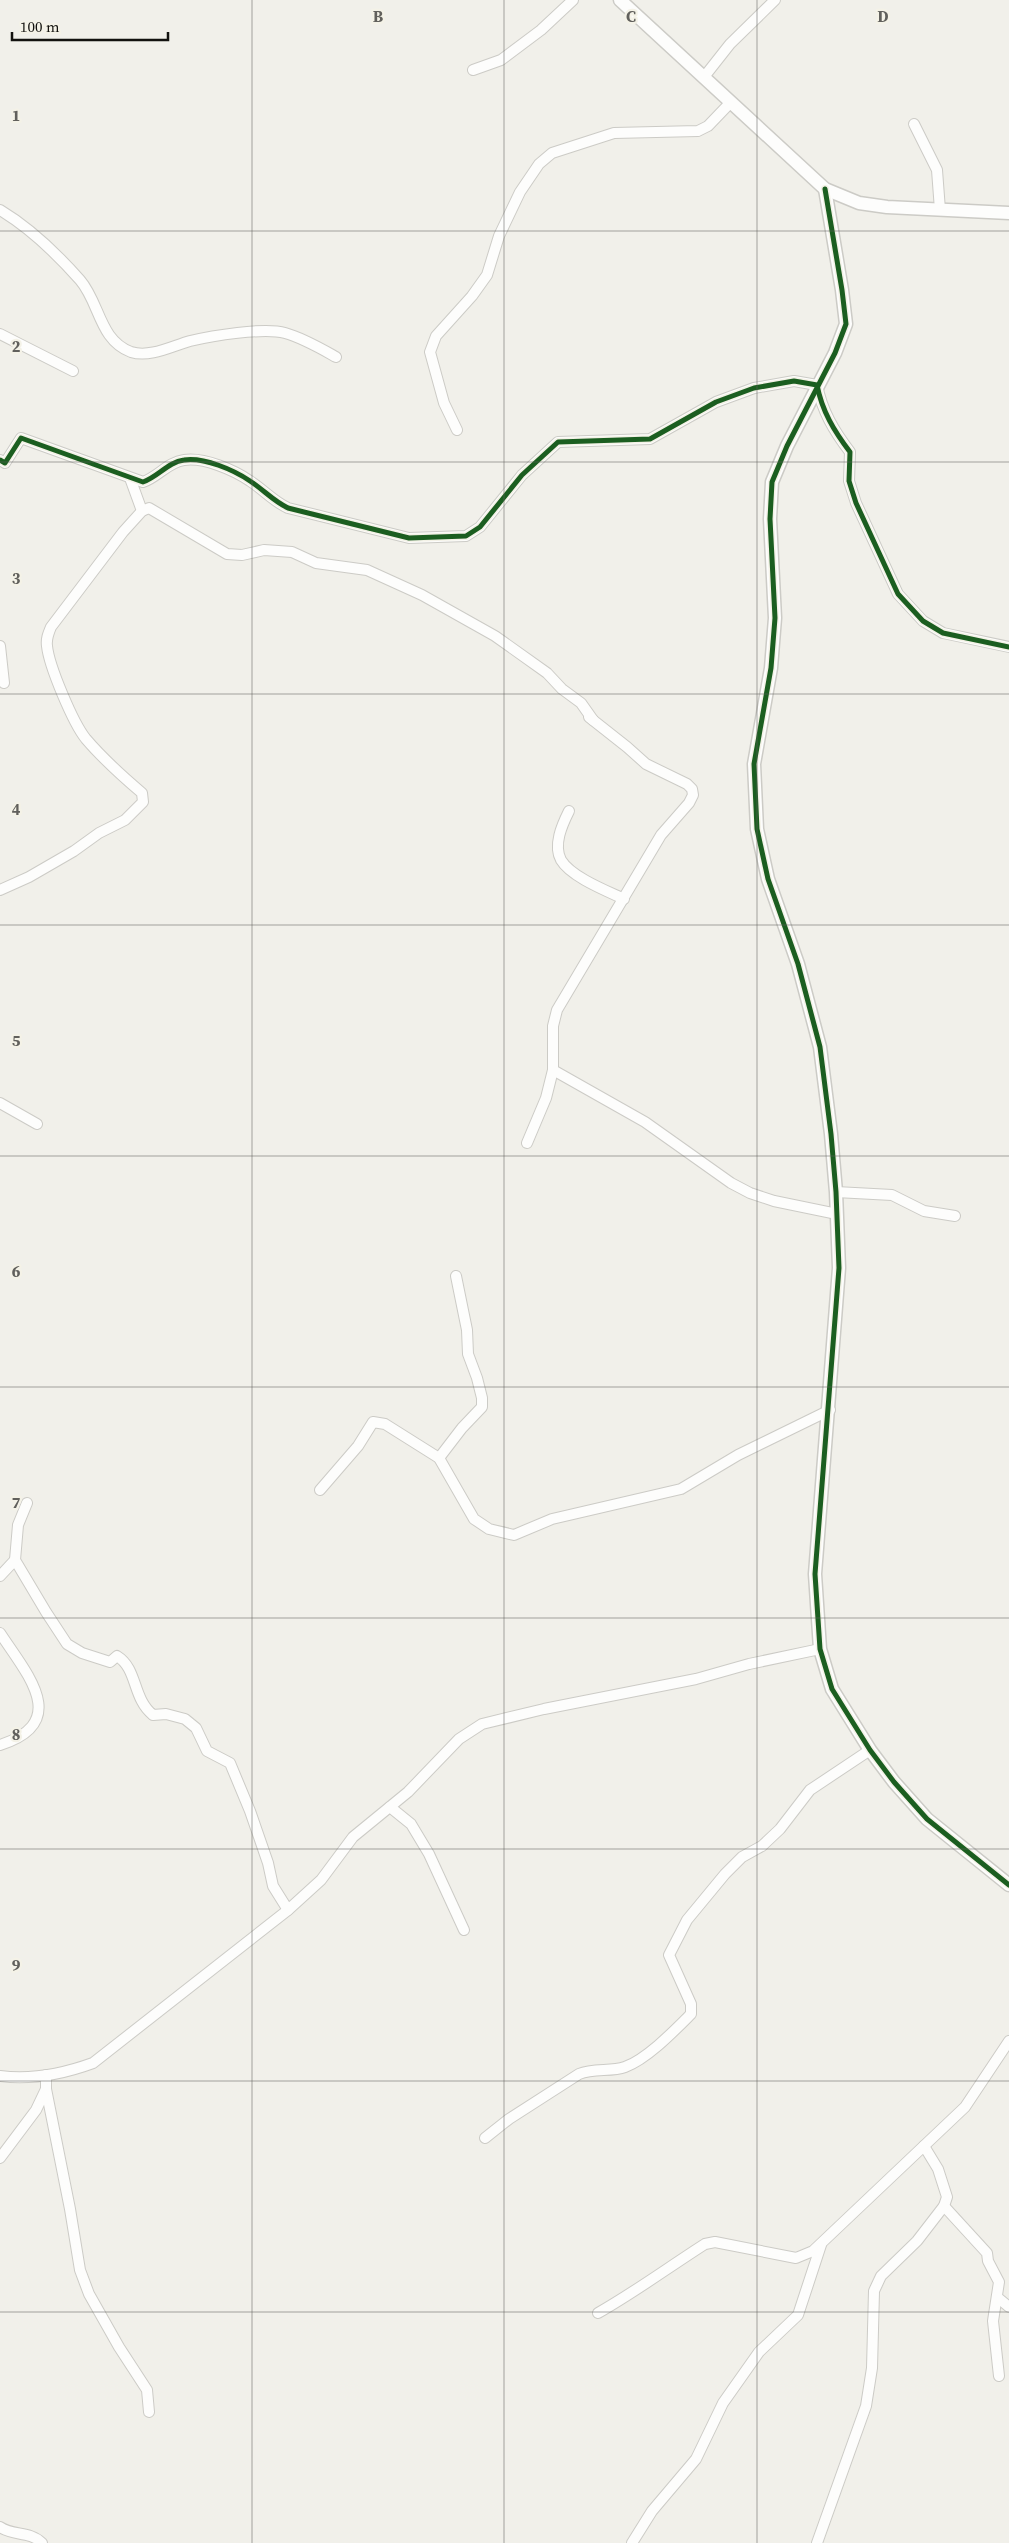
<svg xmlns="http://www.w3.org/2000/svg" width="1009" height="2543" viewBox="0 0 1009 2543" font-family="'Source Serif 4',serif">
<rect width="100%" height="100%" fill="#f1f0ea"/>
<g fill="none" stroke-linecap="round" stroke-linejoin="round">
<g stroke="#cccbc6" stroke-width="12">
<g id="minor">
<path d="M473 70 501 60 541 30 573 0"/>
<path d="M704 77 730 44 775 0"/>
<path d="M914 124 937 170 940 210"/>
<path d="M0 210C30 228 57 254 80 280 100 303 99 340 131 352 150 358 172 346 190 341 211 336 264 327 285 333 303 338 320 348 336 357"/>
<path d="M0 334 73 371"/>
<path d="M457 430 444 403 430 352 436 336 472 296 487 275 499 236 520 192 539 164 552 153 614 133 698 131 708 126 731 102"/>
<path d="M0 460 5 463 21 438 143 482C158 477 168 462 184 460 204 457 234 470 250 481 264 490 273 501 288 508L409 538 466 536 480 527 522 475 558 442 650 439 716 402 754 388 794 381 817 385C822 411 834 431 850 452L849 481 856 503 898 594 923 621 943 633 1009 647"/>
<path d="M130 478 142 511"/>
<path d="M0 646 4 683"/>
<path d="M569 811C562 825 553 845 561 860 571 877 607 891 624 899"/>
<path d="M0 890 29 877 74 851 99 833 125 820 143 802 142 793C122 776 103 759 86 739 73 723 49 666 47 646 46 639 48 634 51 627L123 532 142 511 149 508 227 554 242 555 264 550 292 552 316 563 367 570 422 595 495 636 547 673 562 689 581 703 593 720"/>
<path d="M553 1070 645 1122 731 1183 750 1193 774 1201 837 1214"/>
<path d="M0 1103 37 1124"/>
<path d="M527 1143 546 1098 553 1070V1026L557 1010 661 835 689 803 693 795 692 789 687 784 646 764 627 747 589 717"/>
<path d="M836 1192 892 1195 924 1211 955 1216"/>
<path d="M439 1458 462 1428 482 1407V1398L477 1378 468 1354 467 1330 456 1276"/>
<path d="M320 1490 358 1446 373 1422 385 1424 439 1458 474 1519 489 1529 514 1535 552 1519 681 1489 738 1455 830 1410"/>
<path d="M27 1503 18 1525 15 1560 46 1612 67 1644 82 1653 110 1662 117 1656C138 1669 132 1698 153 1715L166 1714 185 1719 196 1728 207 1751 230 1763 250 1811 268 1863 273 1886 288 1910"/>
<path d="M0 1576 15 1560"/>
<path d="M0 1633C26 1673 72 1722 0 1745"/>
<path d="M390 1807 411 1824 429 1854 464 1930"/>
<path d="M46 2075V2089L70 2209 80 2270 89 2294 119 2347 147 2390 149 2412"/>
<path d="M0 2076C32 2080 63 2074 93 2063L288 1910 321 1880 353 1837 408 1792 459 1739 482 1724 544 1709 696 1679 749 1664 820 1649"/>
<path d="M485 2138 509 2119 579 2074C594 2068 611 2072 625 2067 647 2059 674 2031 691 2014V2004L669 1955 687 1920 725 1874 742 1857 762 1846 780 1829 810 1790 870 1750"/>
<path d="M0 2158 36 2110 46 2089"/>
<path d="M944 2206 987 2253 988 2261 999 2282 993 2321 999 2376"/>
<path d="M997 2297 1009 2307"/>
<path d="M598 2313C635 2292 669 2267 705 2244L715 2242 796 2258 813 2251 965 2107 1009 2041"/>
<path d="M0 2527C13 2536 30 2531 42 2543"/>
<path d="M632 2543 652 2511 696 2459 723 2403 759 2352 798 2315 821 2245"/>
<path d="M817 2543 866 2406 872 2368 874 2291 881 2276 917 2241 944 2206 947 2197 938 2169 924 2146"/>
</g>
</g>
<g stroke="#cccbc6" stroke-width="15">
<g id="tertiary">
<path d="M620 0 825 189 859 203 887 207 1009 213"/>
<path d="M825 189 842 290 846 324 835 353 787 446 772 482 770 519 775 618 771 668 754 764 757 829 768 879 798 964 820 1047 831 1134 836 1192 839 1268 815 1574 820 1649 832 1689 870 1750 894 1782 927 1819 1009 1885"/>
</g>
</g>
<use href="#minor" stroke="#fdfdfc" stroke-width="10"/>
<use href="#tertiary" stroke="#fdfdfc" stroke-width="12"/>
<g stroke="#f4f2e7" stroke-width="8">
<g id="cycleway">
<path d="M825 189 842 290 846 324 835 353 787 446 772 482 770 519 775 618 771 668 754 764 757 829 768 879 798 964 820 1047 831 1134 836 1192 839 1268 815 1574 820 1649 832 1689 870 1750 894 1782 927 1819 1009 1885"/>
<path d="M0 460 5 463 21 438 143 482C158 477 168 462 184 460 204 457 234 470 250 481 264 490 273 501 288 508L409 538 466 536 480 527 522 475 558 442 650 439 716 402 754 388 794 381 817 385C822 411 834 431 850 452L849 481 856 503 898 594 923 621 943 633 1009 647"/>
</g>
</g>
<use href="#cycleway" stroke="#1b5e20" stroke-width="5"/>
</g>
<path fill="none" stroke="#61605c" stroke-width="1" stroke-opacity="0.55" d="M252 0V2543M504 0V2543M757 0V2543M0 231H1009M0 462H1009M0 694H1009M0 925H1009M0 1156H1009M0 1387H1009M0 1618H1009M0 1849H1009M0 2081H1009M0 2312H1009"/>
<g font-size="16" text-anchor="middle" font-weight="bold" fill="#61605c" stroke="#f4f2e7" stroke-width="4.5" stroke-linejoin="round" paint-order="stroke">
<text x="378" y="22">B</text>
<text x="631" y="22">C</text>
<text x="883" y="22">D</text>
<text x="16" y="121">1</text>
<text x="16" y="352">2</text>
<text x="16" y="584">3</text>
<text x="16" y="815">4</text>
<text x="16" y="1046">5</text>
<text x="16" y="1277">6</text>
<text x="16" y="1508">7</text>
<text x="16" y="1740">8</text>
<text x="16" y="1971">9</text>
</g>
<path d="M12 32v8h156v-8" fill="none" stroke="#13120f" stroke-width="2.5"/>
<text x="20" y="32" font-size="15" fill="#13120f" stroke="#f4f2e7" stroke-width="4" paint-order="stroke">100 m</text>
</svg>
